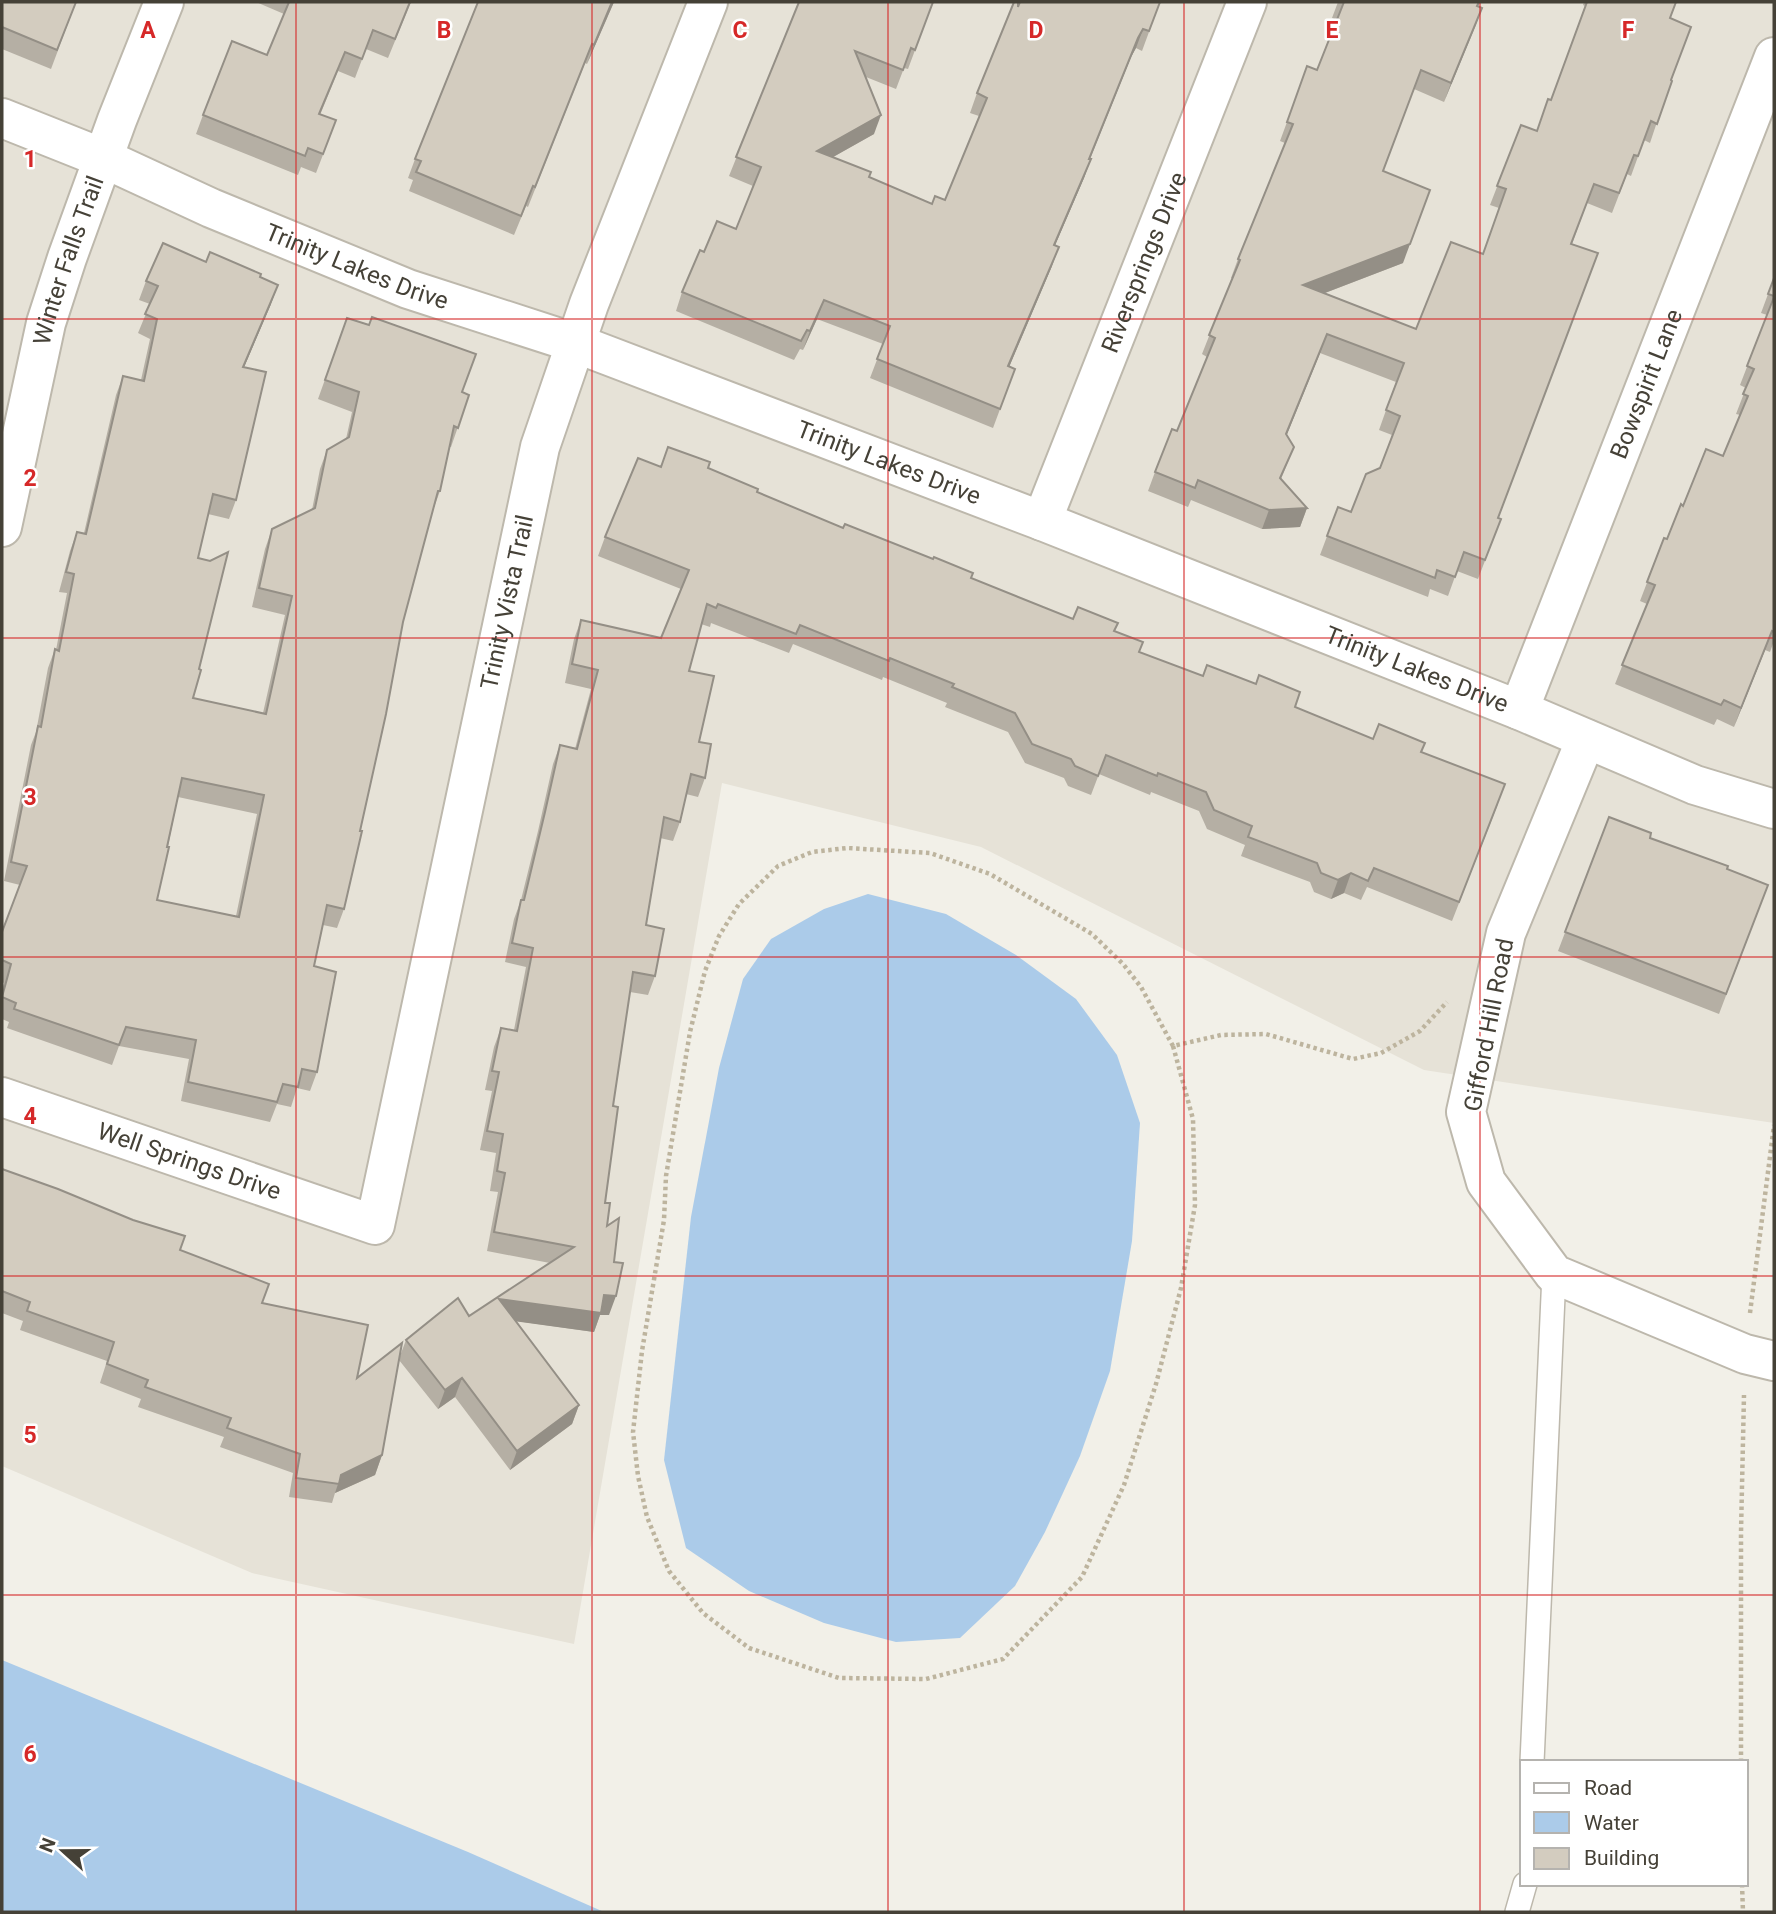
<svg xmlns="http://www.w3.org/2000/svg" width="1776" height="1914" viewBox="0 0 1776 1914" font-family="Roboto,sans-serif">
<rect width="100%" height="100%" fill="#f2f0e8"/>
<path fill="#e6e2d7" d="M2 2H1774V1123L1424 1070 981 847 722 783 574 1644 252 1573 2 1466Z"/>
<g fill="#abcbe9">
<path d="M868 894 946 914 1016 955 1076 999 1117 1055 1140 1123 1132 1241 1110 1371 1080 1456 1045 1532 1015 1586 960 1638 896 1642 824 1623 749 1591 686 1548 664 1460 691 1217 719 1068 743 979 771 939 824 909Z"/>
<path d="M2 1660 468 1852 604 1912H2Z"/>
</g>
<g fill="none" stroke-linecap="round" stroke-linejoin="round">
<g stroke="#bdb8ac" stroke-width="26">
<g id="lane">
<path d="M1532 1762 1554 1274"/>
<path d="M1517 1912 1525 1884"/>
</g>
</g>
<g stroke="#bdb8ac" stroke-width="42">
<g id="street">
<path id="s1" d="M2 118 105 159 211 208 408 289 575 343 1042 521 1519 710 1695 785 1774 809"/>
<path id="s2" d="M1042 521 1247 2"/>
<path id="s3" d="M2 527 46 323 67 258 117 120 164 2"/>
<path id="s4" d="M1519 710 1774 57"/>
<path d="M1586 739 1506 933 1466 1112 1486 1182 1554 1274 1745 1354 1774 1361"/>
<path id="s5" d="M2 1097 375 1225 540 447 589 304 708 2"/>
</g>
</g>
<g stroke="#bdb49e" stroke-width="4.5" stroke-dasharray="3.5 3.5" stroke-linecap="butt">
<path d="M1173 1046 1193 1119 1195 1205 1181 1288 1156 1384 1124 1485 1082 1577 1003 1659 926 1679 839 1678 749 1648 703 1613 669 1571 647 1517 638 1476 633 1432 642 1351 664 1220 666 1176 690 1032 705 971 719 936 739 904 778 866 812 852 847 848 930 853 990 874 1092 934 1123 964 1141 987 1173 1046 1221 1035 1266 1034 1353 1059 1381 1053 1420 1031 1447 1002"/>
<path d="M1750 1313 1774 1125"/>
<path d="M1741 1762V1532L1744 1395"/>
<path d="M1742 1884 1743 1912"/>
</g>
<use href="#lane" stroke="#fff" stroke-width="23"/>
<use href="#street" stroke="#fff" stroke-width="38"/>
</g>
<g fill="#b5afa4" fill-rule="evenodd">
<path d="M2 2H76L51 69 2 49Z"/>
<path d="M256 2H411L388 58 366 49 355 78 338 71 320 115 329 139 316 173 301 167 298 175 196 134 203 115 267 55 284 14Z"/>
<path d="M478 2H614L587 64 585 63 528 207 526 206 514 235 409 191 413 180 408 178 415 159Z"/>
<path d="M799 2H933L908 69 904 68 896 89 866 77 874 134 833 157 869 177 932 204 945 200 979 116 970 113 977 93 1018 7 1160 2 1142 51 1136 48 1131 57 1090 159 1084 178 1055 245 1052 266 1009 367 1015 369 993 428 870 378 883 344 817 319 803 350 800 349 794 360 676 311 682 292 704 252 736 229 753 186 729 176Z"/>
<path d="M1338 2H1480L1478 6 1482 8 1444 102 1414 89 1383 171 1403 263 1325 293 1416 329 1483 254 1499 208 1490 205 1521 125 1537 131 1551 100 1585 6 1583 5 1584 2H1676L1670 18 1671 80 1650 143 1644 140 1631 176 1627 174 1612 213 1587 203 1572 244 1498 518 1501 519 1478 579 1457 571 1448 596 1430 589 1428 597 1320 555 1338 507 1351 512 1380 468 1392 435 1379 430 1396 382 1320 353 1286 435 1294 447 1281 479 1307 508 1300 527 1262 529 1191 500 1188 507 1148 491 1155 472 1177 431 1207 357 1202 354 1232 278H1231L1238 259 1285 143 1280 141 1287 122 1317 70 1336 20 1332 18Z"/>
<path d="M206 262 260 277 271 304 244 367 236 500 229 519 208 514 198 558 199 669 193 698 263 713 285 615 252 607 265 549 272 529 312 510 320 469 327 450 346 439 352 412 318 399 347 318 462 392 469 395 451 447H449L440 491 433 510 403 622 344 909 337 928 323 925 314 966 317 1072 310 1091 297 1088 291 1107 277 1104 270 1122 181 1101 189 1059 119 1046 112 1065 7 1028 9 1022 2 1019V989L4 983 2 982V932L20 885 4 881 31 745 36 732 48 668 55 649 56 650 67 593 59 592 70 551 77 532 84 533 116 395 123 376 141 380 150 339 138 333 150 304 139 300 146 281ZM178 797 257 814 236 916 157 900Z"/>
<path d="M1774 278V641L1770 652 1765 650 1734 727 1717 719 1714 725 1615 684 1647 604 1640 601 1664 538 1667 539 1683 506 1723 456 1740 415 1736 414 1746 388 1740 385 1767 315 1761 313Z"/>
<path d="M661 467 708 468 757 492 843 528 1073 619 1115 631 1143 642 1139 652 1203 676 1295 707 1373 739 1422 752 1498 804 1452 921 1367 887 1361 900 1344 893 1331 899 1314 892 1310 882 1241 856 1245 845 1207 829 1199 811 1151 792 1150 795 1099 774 1091 795 1068 786 1064 778 1025 763 1008 732 945 707 947 703 883 677 882 680 793 644 789 653 711 623 710 627 701 624 689 671 705 778 698 797 686 794 680 822 673 841 660 838 646 925 655 976 648 995 630 992 613 1106 605 1203 607 1226 609 1315H600L594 1332 516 1321 579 1405 572 1424 510 1470 455 1397 438 1409 399 1360 382 1455 375 1475 335 1493 332 1503 289 1497 293 1473 220 1447 224 1437 138 1407 141 1399 100 1383 107 1361 20 1330 23 1321 2 1313V1169L180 1250 262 1303 357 1378 400 1356 406 1340 469 1316 550 1263 487 1251 498 1192 490 1191 496 1153 480 1150 492 1091 485 1090 494 1047 501 1028 514 1030 526 967 505 962 514 919 521 900 538 831 553 764 560 745 575 749 591 689 565 683 574 639 581 620 661 638 681 589 598 556 605 537Z"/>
<path d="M1609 817 1650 838 1768 885 1719 1014 1558 951Z"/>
</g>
<g fill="#948f86">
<path d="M612 2H614L587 64 594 45Z"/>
<path d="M1482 8 1475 27 1444 102 1451 83Z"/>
<path d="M1143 29 1136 48 1131 57 1082 178 1138 38Z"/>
<path d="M881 115 874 134 810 170 817 151Z"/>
<path d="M1091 159 1084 178 1047 264 1054 245Z"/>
<path d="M1430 190 1403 263 1296 304 1303 285Z"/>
<path d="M1059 247 1052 266 1001 386 1008 366Z"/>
<path d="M278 285 271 304 236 386 243 367Z"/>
<path d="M824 300 817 319 803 350 810 331Z"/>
<path d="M1327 334 1320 353 1279 454 1286 434Z"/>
<path d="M1307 508 1300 527 1262 529 1269 510Z"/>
<path d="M1772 631 1765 650 1734 727 1741 708Z"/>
<path d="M1351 873 1344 893 1331 899 1338 880Z"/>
<path d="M604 1295 616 1296 609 1315H600L594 1332 492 1318 499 1299Z"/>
<path d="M462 1378 455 1397 438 1409 445 1390Z"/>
<path d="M579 1405 572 1424 510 1470 517 1451Z"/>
<path d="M382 1455 375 1475 335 1493 341 1475Z"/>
</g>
<g fill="#d3ccbf" stroke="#948f86" stroke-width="2" fill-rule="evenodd">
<path d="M2 2H76L57 50 2 27Z"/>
<path d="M289 2H410L395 39 373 30 362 59 345 52 319 114 336 120 323 154 308 148 305 156 203 115 232 41 267 55Z"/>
<path d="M478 2H612L594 45 592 44 535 187 533 186 521 216 416 172 421 161 415 159Z"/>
<path d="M799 2H933L915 50 911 48 903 70 855 51 881 115 817 151 871 172 869 177 932 204 935 196 945 200 987 98 977 93 1014 2H1018V7L1020 2H1160L1149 31 1143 29 1138 38 1089 159H1091L1054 245 1059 247 1008 366 1015 369 1000 409 877 359 890 326 824 300 810 331 807 330 801 341 682 292 700 250 704 252 717 221 736 229 761 167 736 157Z"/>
<path d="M1344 2H1479L1477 6 1482 8 1451 83 1421 70 1383 171 1430 190 1410 244 1303 285 1416 329 1451 242 1483 254 1506 189 1497 186 1521 125 1537 131 1548 99 1551 100 1587 2H1676L1670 18 1691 27 1671 80 1672 81 1657 124 1651 121 1638 156 1634 155 1619 193 1594 184 1571 244 1598 253 1498 518 1501 519 1485 560 1464 552 1455 577 1437 570 1435 578 1327 536 1338 507 1351 512 1366 474 1380 468 1400 416 1386 410 1404 363 1327 334 1286 434 1294 447 1280 478 1307 508 1269 510 1198 480 1195 488 1155 472 1172 429 1177 431 1215 338 1209 335 1240 260 1238 259 1293 124 1287 122 1307 66 1317 70Z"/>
<path d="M163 243 206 262 210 252 261 274 260 277 278 285 243 367 266 372 236 500 213 494 198 558 210 561 228 552 199 669 201 670 193 698 266 714 292 596 259 588 272 529 315 508 327 450 349 437 359 392 325 380 347 318 369 325 372 317 476 354 462 392 469 395 458 428 454 426 440 491H438L403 622 386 714 360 831H362L344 909 327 905 314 966 336 972 317 1072 302 1069 298 1087 283 1084 277 1102 188 1082 196 1040 126 1027 119 1045 14 1009 16 1003 2 997 11 964 2 960V932L27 866 11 862 38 726 41 727 55 649 59 651 74 574 66 572 77 532 86 534 123 376 144 381 157 319 145 314 158 286 146 281ZM182 778 264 795 239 917 157 900 169 847H167Z"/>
<path d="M1774 278V296L1768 294Z"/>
<path d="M1774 297V632L1772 631 1741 708 1724 700 1721 705 1622 665 1655 585 1647 582 1664 538 1667 539 1681 504 1683 506 1706 449 1723 456 1748 396 1743 394 1754 369 1747 366Z"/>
<path d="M668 447 710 462 708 468 758 489 757 492 843 528 845 524 933 559 934 557 973 573 971 578 1073 619 1078 607 1118 623 1114 631 1143 642 1139 652 1203 676 1207 665 1256 684 1259 675 1300 692 1295 707 1373 739 1379 724 1425 743 1421 752 1505 784 1459 902 1374 868 1368 881 1351 873 1338 880 1321 873 1317 863 1248 837 1252 826 1214 810 1206 792 1158 773 1157 776 1106 755 1098 776 1075 766 1071 759 1032 744 1015 713 952 687 954 684 890 658 889 661 800 625 796 634 718 604 716 608 707 604 689 671 714 676 699 742 711 744 705 778 691 774 680 822 664 817 646 925 664 929 655 976 633 972 613 1106 618 1107 605 1203H610L607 1226 619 1218 614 1262 623 1263 616 1296 604 1295 601 1313 499 1299 579 1405 517 1451 462 1378 445 1390 406 1340 458 1298 469 1316 574 1247 494 1232 505 1173 497 1171 503 1134 487 1131 499 1072 492 1071 501 1028 517 1031 533 948 512 943 521 900H524L545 812 560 745 577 749 598 670 572 664 581 620 661 638 689 570 605 537 638 458 661 467Z"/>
<path d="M1609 817 1651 833 1650 838 1728 866 1727 869 1768 885 1726 994 1565 932Z"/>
<path d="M2 1169 58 1189 133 1220 185 1236 180 1250 269 1284 262 1303 368 1325 357 1378 402 1343 382 1455 341 1475 339 1484 296 1478 300 1454 227 1428 231 1418 145 1387 148 1380 107 1364 114 1342 27 1311 30 1302 2 1291Z"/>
</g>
<path fill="none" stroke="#d62828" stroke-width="2" stroke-opacity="0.55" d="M296 2V1912M592 2V1912M888 2V1912M1184 2V1912M1480 2V1912M2 319H1774M2 638H1774M2 957H1774M2 1276H1774M2 1595H1774"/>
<g text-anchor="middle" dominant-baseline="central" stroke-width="5" stroke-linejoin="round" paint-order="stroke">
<g font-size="24" fill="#454137" stroke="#fff">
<text stroke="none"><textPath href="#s3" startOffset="275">Winter Falls Trail</textPath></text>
<text stroke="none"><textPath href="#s2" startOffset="278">Riversprings Drive</textPath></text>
<text stroke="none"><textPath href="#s1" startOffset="385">Trinity Lakes Drive</textPath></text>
<text stroke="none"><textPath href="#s4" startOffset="350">Bowspirit Lane</textPath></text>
<text stroke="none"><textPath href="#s1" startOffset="952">Trinity Lakes Drive</textPath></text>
<text stroke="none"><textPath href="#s5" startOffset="1031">Trinity Vista Trail</textPath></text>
<text stroke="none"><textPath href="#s1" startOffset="1519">Trinity Lakes Drive</textPath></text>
<text transform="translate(1489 1025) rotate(-79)">Gifford Hill Road</text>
<text stroke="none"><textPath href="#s5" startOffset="198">Well Springs Drive</textPath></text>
</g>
</g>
<g font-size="23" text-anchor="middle" font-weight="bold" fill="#d62828" stroke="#fff" stroke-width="5" stroke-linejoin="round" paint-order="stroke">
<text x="148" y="38">A</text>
<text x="444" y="38">B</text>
<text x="740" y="38">C</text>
<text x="1036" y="38">D</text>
<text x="1332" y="38">E</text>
<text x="1628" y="38">F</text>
<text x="30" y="167">1</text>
<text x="30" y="486">2</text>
<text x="30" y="805">3</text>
<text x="30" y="1124">4</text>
<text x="30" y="1443">5</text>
<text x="30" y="1762">6</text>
</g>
<rect width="1776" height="1914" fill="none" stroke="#454137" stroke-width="7"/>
<rect x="1520" y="1760" width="228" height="126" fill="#ffffff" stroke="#b5b3af" stroke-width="2"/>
<rect x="1534" y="1783" width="35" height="10" fill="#ffffff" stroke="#b5b3af" stroke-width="2"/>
<text x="1584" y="1795" font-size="21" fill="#454137">Road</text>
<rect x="1534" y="1812" width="35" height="21" fill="#abcbe9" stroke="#b5b3af" stroke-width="2"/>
<text x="1584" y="1830" font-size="21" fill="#454137">Water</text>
<rect x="1534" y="1848" width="35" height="21" fill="#d3ccbf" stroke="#b5b3af" stroke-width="2"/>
<text x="1584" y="1865" font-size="21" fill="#454137">Building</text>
<g transform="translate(63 1851) rotate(291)" stroke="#ffffff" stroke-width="5" paint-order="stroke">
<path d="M0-5L12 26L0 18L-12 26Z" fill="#454137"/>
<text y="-10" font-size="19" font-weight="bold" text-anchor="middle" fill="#454137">N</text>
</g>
</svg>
